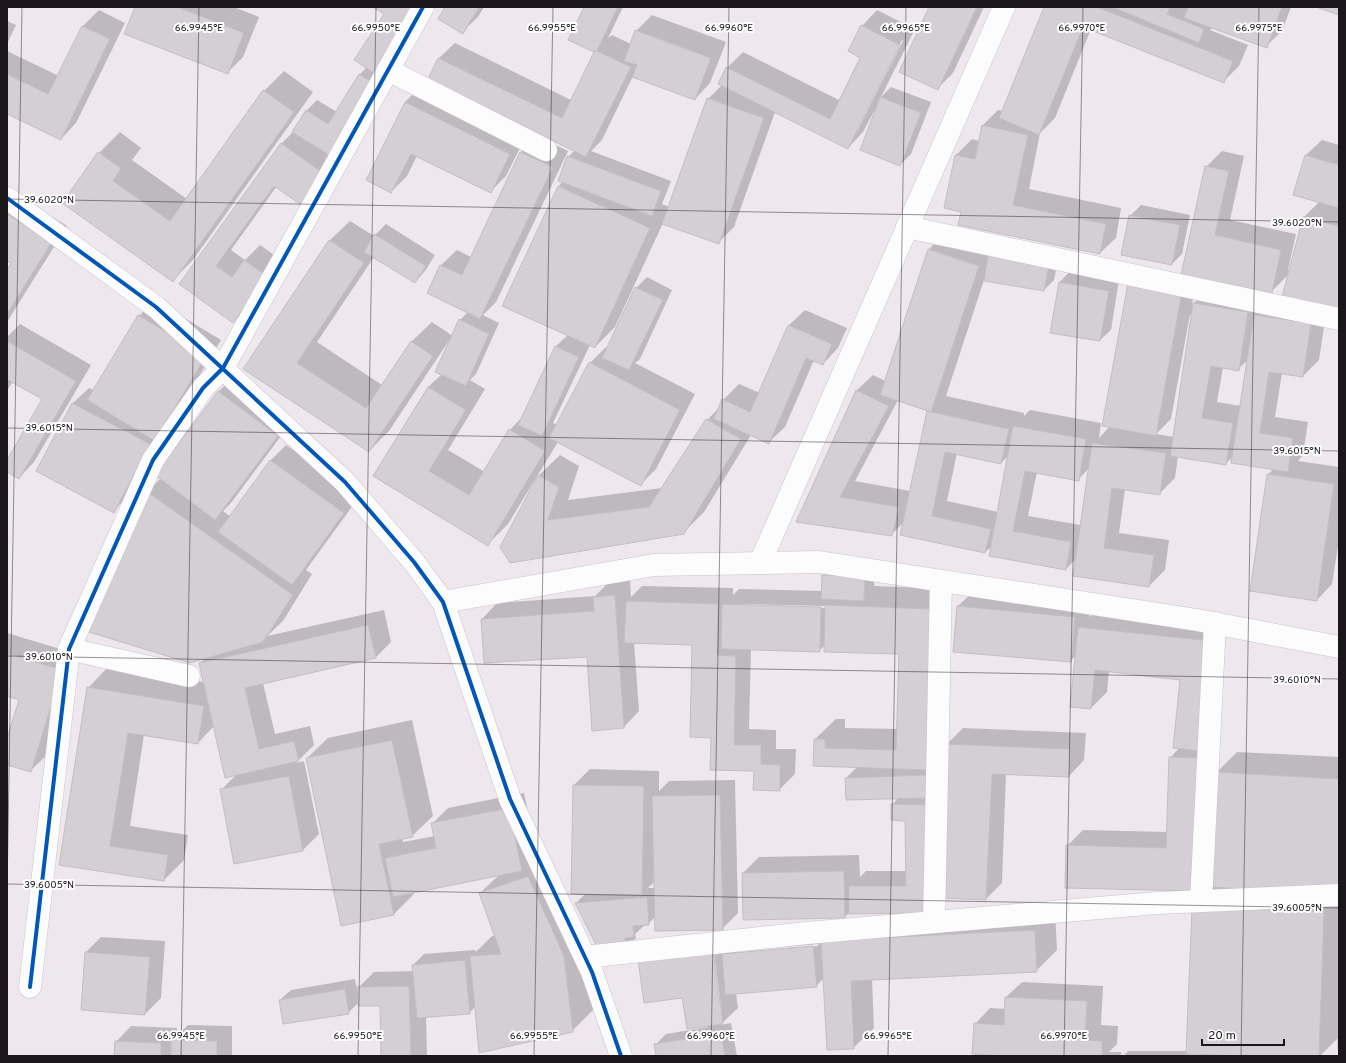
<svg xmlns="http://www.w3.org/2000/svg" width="1346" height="1063" viewBox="0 0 1346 1063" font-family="Overpass,sans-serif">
<rect width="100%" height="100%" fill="#eee8ee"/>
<g fill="#0003" fill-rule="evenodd">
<path d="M136 7H234L259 17 243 57 227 73Z"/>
<path d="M375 7H431L345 162 277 186 231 250 245 260 260 245 281 260 248 306 233 322 180 284 281 144 295 130 307 110 317 100 337 112 360 74 367 67 385 14Z"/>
<path d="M447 7H484L478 17 462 32Z"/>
<path d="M585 7H623L608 38 612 35 631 44 636 31 652 15 726 42 710 83 695 99 633 76 602 140 591 151 671 181 662 204 669 207 708 99 722 85 727 68 743 52 839 100 862 57V26L877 10 915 29 881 97 891 87 931 102 911 154 900 165 875 111H874L863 132 848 148 775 112 734 227 718 243 663 223 615 327 595 347 590 345 553 423 557 425 590 363 606 347 607 348 636 288 647 277 672 290 640 359 635 363 695 394 656 469 640 485 558 442 536 478 560 455 579 466 568 500 662 488 707 420 721 406 723 400 739 384 760 393 789 325 805 310 847 328 838 348 823 364 814 360 785 427 769 442 751 435 704 512 683 533 501 547 537 479 536 478 508 524 487 545 374 476 428 387 442 374 450 339 389 431 369 451 244 368 329 241 350 221 374 236 386 224 435 255 425 271 415 282 374 257 317 342 382 385 411 342 432 322 453 336 460 320 468 312 428 293 441 265 457 250 471 257 521 152 537 136 568 151 496 302 483 315 499 323 476 374 470 380 485 389 448 450 485 472 510 430 522 417 556 346 568 335 503 306 559 186 563 181 568 157 575 150 429 79 439 58 455 43 571 100 595 51ZM902 40 903 41 858 130H856Z"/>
<path d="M931 7H984L953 73 937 89Z"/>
<path d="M1045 7H1291L1282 31 1266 46 1213 27 1210 30 1248 45 1239 66 1223 82 1091 29 1055 118 1040 133 1029 189 1121 208 1116 238 1100 253 962 211 945 207 956 155 972 139 979 141 982 126 998 110 1003 111Z"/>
<path d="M99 10 125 23 76 123 61 139 7 113V51L59 76 83 26Z"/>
<path d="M7 21 16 25 7 44Z"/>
<path d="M284 71 313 92 193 260 173 280 64 203 99 153 120 132 141 148 132 160 187 199 264 91Z"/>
<path d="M421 86 525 138 506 176 490 192 417 156 407 176 391 192 367 180 405 102Z"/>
<path d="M1322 140 1339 145V310L1327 307 1319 360 1303 376 1282 373 1275 417 1308 422 1303 455 1298 461 1339 467V540L1332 584 1317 600 1268 474 1274 469 1233 457 1225 464 1178 456 1175 478 1159 494 1125 489 1119 533 1169 540 1165 570 1149 586 1077 558 1066 569 992 546 985 552 904 522 891 535 797 521 857 390 873 375 885 381 929 249 945 233 1059 255 1054 280 1044 290 984 280 946 396 1024 413V416L1030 410 1101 423 1099 438 1110 426 1145 268 1183 274 1206 167 1222 151 1244 156 1230 220 1296 234 1288 270H1290L1304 217 1320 201 1295 194 1306 155ZM1289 274 1315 306 1209 288 1192 305 1197 277 1271 292ZM1190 314 1192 315 1174 437 1156 434 1171 419ZM1248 360 1241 406 1217 402 1223 367 1238 369ZM898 400 928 410 910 491 855 481ZM957 453 1001 463 1008 456 998 512 947 501ZM1089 468 1081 525 1028 516 1037 472 1078 480Z"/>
<path d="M16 194 67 226 7 322V272L13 263 7 260V203Z"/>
<path d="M1141 205 1190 215 1182 254 1172 264 1130 216Z"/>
<path d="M1070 271 1119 280 1111 330 1100 340 1051 332 1060 282Z"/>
<path d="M155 300 221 340 170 424 129 496 113 511 37 471 73 403 89 388 94 390 139 316Z"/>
<path d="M20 324 91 365 34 462 19 478 7 471V462L44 399 13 381 7 391V337Z"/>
<path d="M234 376 293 420 231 503 223 511 230 516 271 460 286 445 359 497 306 570 312 574 283 621 267 636 384 610 391 642 376 657 263 683 275 734 310 726 314 745 296 763 304 761 319 834 303 850 235 863 221 790 237 774 214 726 198 743 144 735 130 826 188 835 184 860 164 880 60 864 88 688 108 667 204 682 200 663 206 657 147 492 161 478 218 392Z"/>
<path d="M833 565 875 566 874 586 952 589 948 743 963 728 1086 733 1084 760 1069 776 1006 773 1002 883 986 899 946 897 931 912 849 913 845 917 743 873 759 857 859 855 860 877 866 871H907L906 820 892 805 899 797 847 799 846 778 857 767 814 766 815 739 836 719H845V728L898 729 900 653 825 645 819 651 751 649 749 729 776 730V749H796L795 774 779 790 712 737 693 644 634 642 639 711 624 727 588 655 482 619 497 603 595 596 610 581 630 580 631 597 642 586 733 588V595L739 589 822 591 823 575ZM737 604 826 606V608L737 606Z"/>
<path d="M974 591 1090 602 1089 617 1095 612 1226 626 1215 734 1216 773 1237 752 1339 757V1037L1320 1056 1244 1055V1056H1197L1199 1053H1190V1056H1123L1128 1051H1187L1193 907 1214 886 1067 846 1083 830 1168 832 1170 758 1180 747 1181 679 1109 671 1107 692 1091 708 1076 656 1070 661 958 606Z"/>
<path d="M7 633 77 654 46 756 30 771 7 764V741L20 699 7 695Z"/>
<path d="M412 720 433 816 412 836 402 838 403 842 435 836 432 824 448 808 524 793 537 854 584 936 593 1010 572 1031 476 1006 469 1013 426 1016 427 1056H382L381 1005 359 1002 348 1013 280 1000 291 990 355 979 357 989 374 972 414 971 413 965 424 954 475 950 476 952 492 936 495 935 480 893 499 875 414 892V894L394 914 307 758 328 738Z"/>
<path d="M590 769 659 771V791L669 781 735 780 738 913 722 929 655 917 648 924H644V926L635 934 636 938 625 948 600 950 576 903 586 893 574 785ZM655 881V888H648Z"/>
<path d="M1055 910 1057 950 1036 971 872 979 874 1028 853 1048 827 1049 824 978 816 986 736 993 738 1008 720 1025 731 1023 737 1056H657L655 1045 666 1034 708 1027V1025L687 1028 683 997 645 1002 639 961 655 945 728 935 730 947 738 939 828 930 829 934 842 921ZM818 944V946L738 953V951ZM711 946H713L722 1012H720Z"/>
<path d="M101 937 165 941 161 998 145 1014 82 1010 86 952Z"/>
<path d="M1022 982 1103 986 1101 1025 1118 1026 1117 1044 1109 1052H1121V1056H980L982 1054 975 1024 990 1008 1006 1009V997Z"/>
<path d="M188 1025 232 1026V1056H115L116 1042 131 1026 177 1028 176 1037Z"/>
</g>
<g fill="#d4cfd4" stroke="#c2bec2">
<path d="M135 7H178L244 33 228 74 124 34Z"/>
<path d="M373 7H426L380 77 354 60 384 14Z"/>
<path d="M445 7H479L463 34 438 19Z"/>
<path d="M584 7H618L596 53 568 40Z"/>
<path d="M929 7H977L938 90 899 72Z"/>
<path d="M1044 7H1097L1233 61 1224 83 1083 27 1039 135 999 118Z"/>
<path d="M1112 7H1170L1167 14 1204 29 1199 43Z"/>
<path d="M1188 7H1282L1267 48 1184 18Z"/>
<path d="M1316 7H1339V15Z"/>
<path d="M861 25 900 45 848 149 718 84 726 67 830 119 860 58 848 51Z"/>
<path d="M82 26 110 39 61 140 7 114V74L48 94Z"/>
<path d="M635 30 711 58 695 100 632 77 637 65 624 61Z"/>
<path d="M595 50 631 67 586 157 428 79 438 58 562 118Z"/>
<path d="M359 74 382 88 337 160 292 132 306 110 328 124Z"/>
<path d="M263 90 294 112 173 282 62 203 98 152 121 168 113 181 170 221Z"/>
<path d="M880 97 921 113 900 166 860 150Z"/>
<path d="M707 98 764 118 719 244 662 224Z"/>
<path d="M405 102 510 154 491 193 411 154 391 193 366 180Z"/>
<path d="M982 125 1028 135 1013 205 1106 224 1100 254 958 225 961 212 944 208 955 155 975 159Z"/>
<path d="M281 143 330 178 307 209 274 186 216 266 232 277 244 260 267 276 233 323 179 284Z"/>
<path d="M520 152 553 167 480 319 427 293 440 265 462 275Z"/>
<path d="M1305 155 1339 165V208L1293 195Z"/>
<path d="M567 156 661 191 652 216 558 181Z"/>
<path d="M1205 166 1229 171 1215 235 1281 250 1272 293 1181 275Z"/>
<path d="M558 186 650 228 595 348 502 306Z"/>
<path d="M7 214 52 242 7 314V270L11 263 7 261Z"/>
<path d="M1129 215 1180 225 1172 265 1121 255Z"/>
<path d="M1303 217 1339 226V311L1282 297Z"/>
<path d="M374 234 426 266 415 283 364 252Z"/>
<path d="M329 240 364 263 297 363 366 408 411 341 433 356 369 452 243 369Z"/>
<path d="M928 249 979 266 931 412 880 395Z"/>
<path d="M988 255 1049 265 1044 291 984 281Z"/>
<path d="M1059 282 1109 291 1100 341 1050 333Z"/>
<path d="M1128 283 1182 292 1156 436 1102 426Z"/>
<path d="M635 287 663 300 629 370 602 358Z"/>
<path d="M1193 303 1248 312 1239 371 1211 366 1202 418 1233 423 1226 465 1170 456Z"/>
<path d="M138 315 206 356 155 441 87 400Z"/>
<path d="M1254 315 1311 323 1303 377 1269 372 1260 433 1293 438 1288 472 1231 463Z"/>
<path d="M459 319 489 334 466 386 435 372Z"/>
<path d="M788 325 832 344 823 365 806 358 769 444 714 419 722 399 750 412Z"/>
<path d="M7 341 76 381 19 479 7 472V460L42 399 8 380 7 381Z"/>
<path d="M555 346 579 357 542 436 518 425Z"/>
<path d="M589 362 680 410 641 486 549 438Z"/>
<path d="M428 387 466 410 429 471 469 495 509 429 545 451 488 546 373 476Z"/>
<path d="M856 390 889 406 840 497 899 507 892 536 796 522Z"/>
<path d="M218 391 278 436 215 520 155 475Z"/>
<path d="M72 403 150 444 114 513 36 471Z"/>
<path d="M927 411 1009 429 1001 464 945 452 932 516 991 529 985 553 900 535Z"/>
<path d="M706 419 741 439 684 534 510 563 500 547 538 475 559 487 548 520 649 507Z"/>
<path d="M1013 426 1086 439 1079 481 1025 471 1013 531 1071 542 1066 570 989 556Z"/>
<path d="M1092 443 1166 453 1160 495 1112 488 1104 548 1154 555 1149 587 1073 576Z"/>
<path d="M270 460 344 513 292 585 218 532Z"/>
<path d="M1267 474 1334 484 1317 601 1250 591Z"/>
<path d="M146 491 293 595 263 642 190 663 89 632Z"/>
<path d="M822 575 865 576 864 601 821 599Z"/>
<path d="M615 595 624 728 592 731 587 657 484 663 481 619 594 611 593 597Z"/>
<path d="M626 601 718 604 717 655 736 656 734 745H761V764L780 765V791L753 790 754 771 710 770 711 738 690 737 692 645 624 643Z"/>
<path d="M722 604 821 607 820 652 721 649Z"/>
<path d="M825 605 932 609 928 770 813 766 814 739H825V748L896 750 899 654 824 652Z"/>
<path d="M957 606 1075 617 1071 662 953 652Z"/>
<path d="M368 625 376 658 245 688 259 749 294 741 299 761 225 778 199 663Z"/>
<path d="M1078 627 1211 641 1199 751 1173 748 1180 680 1095 670 1091 709 1070 707Z"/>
<path d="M7 653 62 670 31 772 7 765V738L19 700 7 696Z"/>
<path d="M87 687 204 706 198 744 128 733 110 846 168 855 164 881 59 865Z"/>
<path d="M392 740 413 837 379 844 394 915 341 926 306 758Z"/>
<path d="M946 744 1070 749 1069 777 992 774 986 900 940 898Z"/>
<path d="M1169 757 1201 758 1197 891 1065 888 1066 845 1166 848Z"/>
<path d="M1215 772 1339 779V894L1209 887Z"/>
<path d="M927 775 928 798 846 800 845 778Z"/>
<path d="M289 776 303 851 234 864 220 789Z"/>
<path d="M573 785 644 786 642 895 571 894Z"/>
<path d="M720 795 723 930 655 931 652 796Z"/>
<path d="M891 804 931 805V913L849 914V886H906L905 821 891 820Z"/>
<path d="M509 808 522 871 393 897 385 858 436 848 431 823Z"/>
<path d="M844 871 845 918 743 920 742 873Z"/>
<path d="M528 876 564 956 573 1032 479 1053 470 956 501 954 479 893Z"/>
<path d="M647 897 649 925 633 926 634 937 625 938V949L599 951 575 903Z"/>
<path d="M1192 907 1324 912 1319 1056H1246L1186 1054Z"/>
<rect x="1338" y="911" width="1" height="138"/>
<path d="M1035 930 1037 972 851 981 854 1049 827 1050 821 941Z"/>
<path d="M813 946 817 987 725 995 722 954Z"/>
<path d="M713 951 723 1024 687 1029 682 998 644 1003 638 960Z"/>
<path d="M85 952 150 957 145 1015 81 1010Z"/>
<path d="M465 960 470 1014 417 1018 412 965Z"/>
<path d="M409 986 411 1056H381L380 1006H358L357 987Z"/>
<path d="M345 989 349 1014 283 1024 279 1000Z"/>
<path d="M1005 997 1087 1001 1085 1040 1102 1041V1056H1004L972 1054 974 1023 1004 1025Z"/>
<path d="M721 1033 725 1056H656L654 1044Z"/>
<path d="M171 1040 217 1041V1056H171Z"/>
<path d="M115 1041 161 1043V1056H114Z"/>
</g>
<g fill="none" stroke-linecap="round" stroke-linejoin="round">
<g stroke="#c8c4c8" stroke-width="23">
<g id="minor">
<path d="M388 70 546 150"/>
<path d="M907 227 1339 319"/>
<path d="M760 563 1004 7"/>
<path d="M443 602 654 565 819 562 1197 620 1339 647"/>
<path d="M69 649 189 676"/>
<path d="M1201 901 1215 623"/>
<path d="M934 922 941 581"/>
<path d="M585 957 807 933 1157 903 1339 895"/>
<path d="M30 987 69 649 153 460 203 388 223 368 423 7"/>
</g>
</g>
<g stroke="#c8c4c8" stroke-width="23">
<path id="tertiary" d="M7 198 156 307 345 482 414 562 443 602 510 799 592 972 621 1056"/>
</g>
<use href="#minor" stroke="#fcfcfc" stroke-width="22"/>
<use href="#tertiary" stroke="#fcfcfc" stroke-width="22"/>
<g stroke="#fff" stroke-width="6">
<g id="cycleway">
<path d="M7 198 156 307 345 482 414 562 443 602 510 799 592 972 621 1056"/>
<path d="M30 987 69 649 153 460 203 388 223 368 423 7"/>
</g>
</g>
<use href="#cycleway" stroke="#0057b8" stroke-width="4"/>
</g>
<path fill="none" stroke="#1a161a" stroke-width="1" stroke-opacity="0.45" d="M7 199 1339 222M7 428 1339 451M7 656 1339 679M7 884 1339 908M7 892 22 7M181 1056 199 7M358 1056 376 7M534 1056 553 7M711 1056 729 7M888 1056 906 7M1064 1056 1083 7M1241 1056 1259 7"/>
<g font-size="10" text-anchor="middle" fill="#1a161a" stroke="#fff" stroke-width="4" stroke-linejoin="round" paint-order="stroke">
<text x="199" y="31">66.9945°E</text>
<text x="376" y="31">66.9950°E</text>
<text x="552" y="31">66.9955°E</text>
<text x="729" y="31">66.9960°E</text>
<text x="906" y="31">66.9965°E</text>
<text x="1082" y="31">66.9970°E</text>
<text x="1259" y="31">66.9975°E</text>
<text x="49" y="203">39.6020°N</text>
<text x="1297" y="226">39.6020°N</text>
<text x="49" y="431">39.6015°N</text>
<text x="1297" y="454">39.6015°N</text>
<text x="49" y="660">39.6010°N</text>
<text x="1297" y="683">39.6010°N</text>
<text x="49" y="888">39.6005°N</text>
<text x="1297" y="911">39.6005°N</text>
<text x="181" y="1039">66.9945°E</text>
<text x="358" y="1039">66.9950°E</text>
<text x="534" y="1039">66.9955°E</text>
<text x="711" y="1039">66.9960°E</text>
<text x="888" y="1039">66.9965°E</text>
<text x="1064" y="1039">66.9970°E</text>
</g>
<rect width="1346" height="1063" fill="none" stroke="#1a161a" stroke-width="16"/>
<path d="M1202 1039v6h82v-6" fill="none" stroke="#1a161a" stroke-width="2"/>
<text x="1208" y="1039" font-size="12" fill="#1a161a" stroke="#ffffff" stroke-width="3" paint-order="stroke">20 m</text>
</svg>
